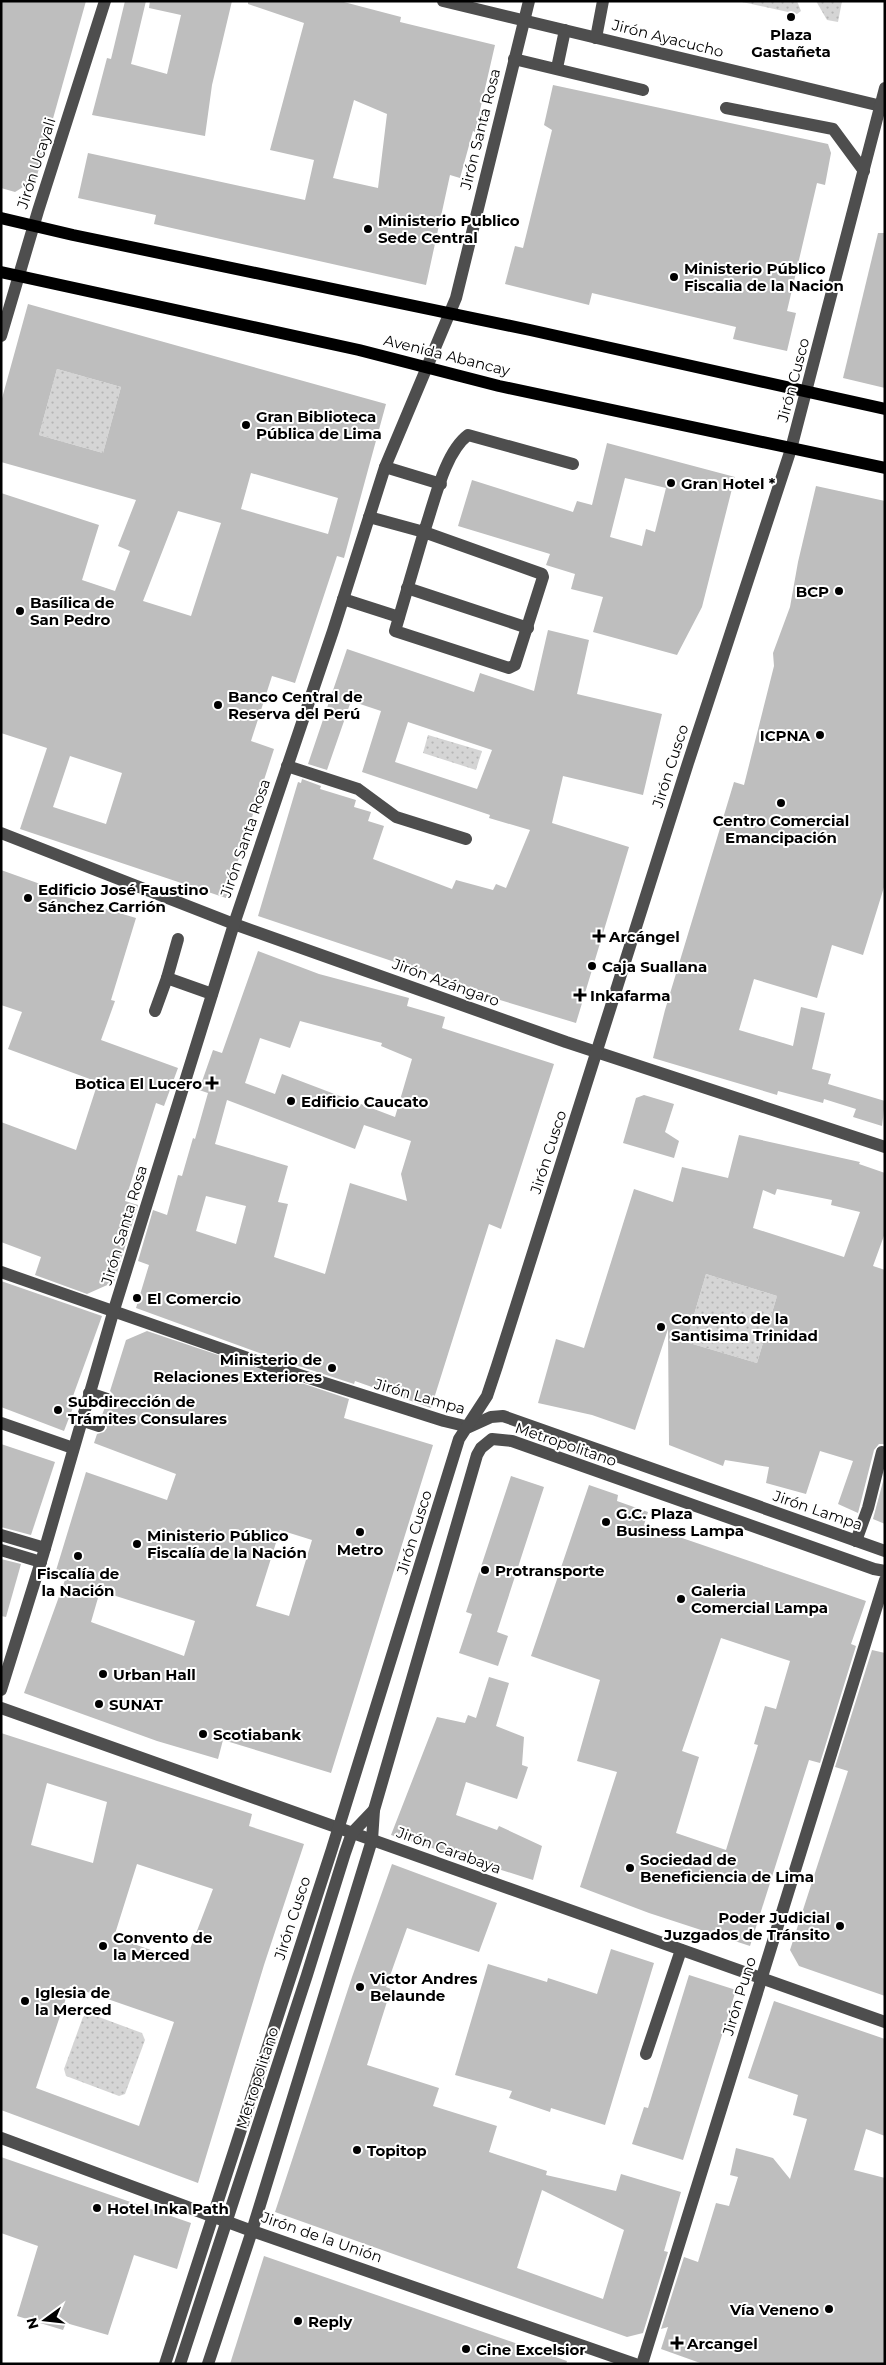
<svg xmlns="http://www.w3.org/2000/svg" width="886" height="2365" viewBox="0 0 886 2365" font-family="Montserrat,sans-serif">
<defs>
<pattern id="garden-dots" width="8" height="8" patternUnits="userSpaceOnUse" patternTransform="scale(1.25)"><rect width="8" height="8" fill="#d5d5d5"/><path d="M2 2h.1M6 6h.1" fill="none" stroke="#b5b5b5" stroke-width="1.8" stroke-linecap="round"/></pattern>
</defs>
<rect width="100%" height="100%" fill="#fff"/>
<g fill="url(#garden-dots)">
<path d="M797 1 801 11 797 14 742 2Z"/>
<path d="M816 1H842L838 22 827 20Z"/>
<path d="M57 369 121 387 103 453 39 435Z"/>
<path d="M428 735 482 751 476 770 423 753Z"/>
<path d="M706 1274 777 1296 757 1363 686 1342Z"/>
<path d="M88 2013 142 2033 145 2040 125 2094 119 2096 66 2076 64 2069 83 2017Z"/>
</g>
<g fill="#bebebe" fill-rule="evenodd">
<path d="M1 1H86L36 179 15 192 1 188Z"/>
<path d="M125 1H146L131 64 167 74 181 15 149 8 150 1H232L212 85 205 136 92 115 107 58 111 59Z"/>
<path d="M248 1H340L401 17 400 22 495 45 475 132 473 131 460 178 450 175 426 285 154 224 156 215 78 198 88 153 305 200 314 160 270 150 304 23 248 4ZM354 100 387 114 378 188 333 178Z"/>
<path d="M553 85 828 144 831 153 825 185 817 183 787 311 796 313 787 351 733 339 736 327 592 293 589 305 505 284 515 246 523 248 552 130 544 125Z"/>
<path d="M878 233H885V388L843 378Z"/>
<path d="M28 304 386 404 344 558 337 556 295 683 272 676 251 741 274 749 226 898 20 829 47 748 1 733V493L99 525 82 580 115 591 130 551 118 546 136 500 1 462V402ZM57 369 121 387 103 453 39 435ZM251 473 338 498 328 534 241 509ZM178 511 221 523 191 616 143 601ZM70 756 122 773 106 824 53 807Z"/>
<path d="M607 443 735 477 702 607 677 655 593 632 603 597 571 589 575 574 546 565 550 554 458 526 472 480 573 512 577 501 592 505ZM625 478 666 488 655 532 646 529 642 546 610 537Z"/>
<path d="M816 486 885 501V884L863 955 832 945 817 998 754 979 739 1030 793 1046 801 1007 825 1013 812 1069 831 1074 828 1084 885 1101 882 1126 853 1117 856 1109 824 1099 823 1103 778 1091 777 1095 653 1058 665 1010 734 782 744 785 774 666 773 653 790 607 798 562Z"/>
<path d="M548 630 589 640 577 694 662 714 643 795 563 776 552 823 629 847 576 1023 500 1000 487 995V993L258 916 298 782 301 783 302 779 321 786 320 789 356 800 354 807 371 812 368 821 384 826 373 859 452 889 456 880 493 890 496 884 506 888 530 830 489 818 490 815 362 772 381 711 351 701 327 770 308 764 347 649 474 692 480 673 534 691ZM408 722 492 750 477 789 395 762Z"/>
<path d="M1 870 57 890 56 894 136 918 111 1000 115 1001 101 1040 178 1068 164 1106 156 1103 125 1201 138 1205 114 1282 87 1294 35 1275 41 1257 1 1242V1122L76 1150 98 1082 8 1049 22 1012 1 1005Z"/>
<path d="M258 951 319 974 409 998 407 1006 445 1017 442 1028 554 1064 501 1229 489 1224 431 1408 355 1381 354 1384 268 1356 136 1308 149 1265 138 1261 153 1210 167 1215 178 1175 182 1176 193 1138 195 1139 208 1093 199 1090 213 1050 222 1053ZM300 1021 382 1043 381 1046 412 1059 395 1117 282 1074 275 1094 245 1083 260 1038 290 1048ZM227 1100 355 1149 364 1125 411 1141 401 1174 407 1201 350 1183 325 1274 274 1257 288 1204 278 1202 288 1166 215 1144ZM206 1196 246 1206 236 1244 196 1231Z"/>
<path d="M644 1095 674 1104 665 1132 679 1141 674 1158 623 1143 636 1098Z"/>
<path d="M739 1135 860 1162 859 1164 885 1173V1233L873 1266 885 1270V1444H879L874 1450 858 1513 838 1504 853 1461 820 1451 806 1494 766 1483 769 1467 725 1460 723 1466 669 1445 668 1329 635 1430 592 1415 538 1403 556 1339 584 1348 634 1189 673 1202 682 1167 728 1178ZM777 1189 832 1200 831 1205 860 1212 844 1257 753 1228 763 1190 775 1195ZM706 1274 777 1296 757 1363 686 1342Z"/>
<path d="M1 1281 102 1316 73 1396 77 1397 64 1431 1 1407Z"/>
<path d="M147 1331 349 1399 344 1418 433 1445 331 1773 223 1740 218 1759 157 1741 24 1693 65 1580 54 1577 86 1472 167 1500 176 1474 94 1443 97 1434 104 1432 107 1428 105 1421 101 1418 105 1407 112 1405 115 1401 113 1394 110 1391 126 1340ZM280 1530 312 1540 289 1616 256 1606ZM100 1591 195 1621 184 1656 91 1622Z"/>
<path d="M1 1444 55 1462 31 1535 1 1527Z"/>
<path d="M885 1474V1524L873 1519Z"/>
<path d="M511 1476 544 1487 497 1632 508 1636 498 1666 459 1653 472 1614 466 1612Z"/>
<path d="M589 1485 618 1495 617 1501 648 1512 644 1525 866 1601 851 1644 856 1646 820 1763 809 1760 750 1946 649 1913 580 1887 617 1772 577 1761 600 1680 531 1656ZM721 1638 790 1661 776 1709 765 1706 754 1744 758 1745 726 1850 676 1833 699 1757 682 1751Z"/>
<path d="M1 1559 21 1564 6 1617 1 1616Z"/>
<path d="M872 1650 885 1653V1996L799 1966 790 1950 848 1771 835 1767Z"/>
<path d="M489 1677 509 1683 496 1726 524 1737 522 1765 528 1767 517 1799 466 1782 456 1815 497 1830 499 1826 542 1846 533 1880 391 1835 437 1717 465 1723 468 1715 476 1718Z"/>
<path d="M1 1733 252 1814 249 1826 304 1844 264 1965 198 2183 1 2110ZM47 1783 107 1802 93 1863 31 1845ZM137 1864 213 1889 185 1962 114 1937ZM70 1986 174 2022 139 2126 36 2088Z"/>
<path d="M392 1864 497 1903 479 1952 407 1928 386 1987 391 1989 367 2065 439 2088 433 2106 497 2126 489 2152 547 2171 546 2175 616 2191 621 2174 681 2192 664 2251 668 2252 643 2333 627 2337 275 2212 352 1977ZM542 2190 624 2230 603 2299 517 2268Z"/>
<path d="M611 1949 654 1963 605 2125 551 2108 550 2112 509 2098 512 2091 455 2075 488 1964 547 1982 548 1978 597 1994Z"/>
<path d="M689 1975 736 1990 683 2160 632 2144 644 2107 648 2108Z"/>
<path d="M774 2001 885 2039V2136L866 2129 854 2170 885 2178V2364H703L661 2349 668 2327 661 2329 684 2257 698 2262 716 2203 729 2206 738 2177 730 2175 736 2148 773 2158 790 2179 807 2119 793 2115 798 2095 748 2078Z"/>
<path d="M1 2157 191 2223 177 2269 134 2255 108 2335 66 2323 63 2330 17 2316 38 2246 1 2233Z"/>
<path d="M264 2256 567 2361 566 2364H230Z"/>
</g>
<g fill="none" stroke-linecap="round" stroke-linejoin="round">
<g stroke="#4e4e4e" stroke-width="12">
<path d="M443 1 885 107"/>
<path d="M596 38 603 1"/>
<path d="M514 59 643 90"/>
<path d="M557 68 565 30"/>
<path d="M726 108 833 129 864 171"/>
<path d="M1 336 38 211 105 1"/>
<path d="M385 467 441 484"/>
<path d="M369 517 424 532C434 504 444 453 468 435L573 464"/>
<path d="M424 532 542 574 543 577 515 665 509 668 395 631Z"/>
<path d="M407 588 528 628"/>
<path d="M343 599 399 617"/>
<path d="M287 766 358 789 396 817 466 839"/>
<path d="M1 833 234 924 566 1042 885 1147"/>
<path d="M167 978 178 939"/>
<path d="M155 1011 167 978 212 994"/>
<path d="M1 1272 265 1364 444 1421 469 1427 491 1417 503 1416 885 1551"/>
<path d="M89 1393 107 1399"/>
<path d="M81 1420 99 1426"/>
<path d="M1 1423 73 1448"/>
<path d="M1 1535 45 1548"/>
<path d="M856 1541 868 1508 882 1452"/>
<path d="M1 1550 41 1562"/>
<path d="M1 1690 43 1555 113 1313 234 924 333 631 385 467 456 298 529 1"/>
<path d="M1 1708 885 2022"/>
<path d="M646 2054 681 1950"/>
<path d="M1 2138 252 2231 635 2364"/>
<path d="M165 2364 332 1849 459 1439 487 1396 497 1366 688 763 791 449 885 88"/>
<path d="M180 2364 307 1975 345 1853 352 1833 374 1810"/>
<path d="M208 2364 252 2231 372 1840 374 1810 477 1455 481 1448 492 1439 512 1441 874 1569 885 1571"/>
<path d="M642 2364 885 1580"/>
</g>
<g stroke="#000" stroke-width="12">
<path d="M1 218 73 235 530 330 885 409"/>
<path d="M1 272 359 350 499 386 885 468"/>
</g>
</g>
<g fill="#000" stroke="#fff" stroke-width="2">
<circle cx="791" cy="17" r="5"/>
<circle cx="368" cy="229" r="5"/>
<circle cx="674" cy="277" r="5"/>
<circle cx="246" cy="425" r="5"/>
<circle cx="671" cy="483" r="5"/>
<circle cx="839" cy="591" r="5"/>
<circle cx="20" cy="611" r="5"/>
<circle cx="218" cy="705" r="5"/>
<circle cx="820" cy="735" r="5"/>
<circle cx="781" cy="803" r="5"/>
<circle cx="28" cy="898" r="5"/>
<path d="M596.5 928.5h5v5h5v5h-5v5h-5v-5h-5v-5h5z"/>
<circle cx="592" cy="966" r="5"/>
<path d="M577.5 987.5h5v5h5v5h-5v5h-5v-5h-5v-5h5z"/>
<path d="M209.5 1075.5h5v5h5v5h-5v5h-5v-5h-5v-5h5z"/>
<circle cx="291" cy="1101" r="5"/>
<circle cx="137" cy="1298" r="5"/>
<circle cx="661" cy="1327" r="5"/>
<circle cx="332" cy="1368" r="5"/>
<circle cx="58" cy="1410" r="5"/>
<circle cx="606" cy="1522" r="5"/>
<circle cx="360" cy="1532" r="5"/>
<circle cx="137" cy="1544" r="5"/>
<circle cx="78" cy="1556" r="5"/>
<circle cx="485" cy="1570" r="5"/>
<circle cx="681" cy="1599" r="5"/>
<circle cx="103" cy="1674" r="5"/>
<circle cx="99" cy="1704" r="5"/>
<circle cx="203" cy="1734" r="5"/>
<circle cx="630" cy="1868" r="5"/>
<circle cx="840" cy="1926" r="5"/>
<circle cx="103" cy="1946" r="5"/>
<circle cx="360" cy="1987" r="5"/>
<circle cx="25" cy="2001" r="5"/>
<circle cx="357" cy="2150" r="5"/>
<circle cx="97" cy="2208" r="5"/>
<circle cx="829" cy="2309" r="5"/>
<circle cx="298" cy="2321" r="5"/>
<path d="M674.5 2335.5h5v5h5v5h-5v5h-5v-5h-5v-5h5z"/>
<circle cx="466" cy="2349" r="5"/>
</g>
<g text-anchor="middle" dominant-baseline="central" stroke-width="4" stroke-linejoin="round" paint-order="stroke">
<g font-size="15" font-weight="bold" fill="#000" stroke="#fff" text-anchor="start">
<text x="791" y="34" text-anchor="middle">Plaza<tspan x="791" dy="17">Gastañeta</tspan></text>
<text x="378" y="220">Ministerio Publico<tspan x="378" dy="17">Sede Central</tspan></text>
<text x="684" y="268">Ministerio Público<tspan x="684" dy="17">Fiscalia de la Nacion</tspan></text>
<text x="256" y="416">Gran Biblioteca<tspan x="256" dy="17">Pública de Lima</tspan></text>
<text x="681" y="483">Gran Hotel *</text>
<text x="829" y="591" text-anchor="end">BCP</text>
<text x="30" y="602">Basílica de<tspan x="30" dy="17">San Pedro</tspan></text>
<text x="228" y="696">Banco Central de<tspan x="228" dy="17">Reserva del Perú</tspan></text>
<text x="810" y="735" text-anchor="end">ICPNA</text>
<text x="781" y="820" text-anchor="middle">Centro Comercial<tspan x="781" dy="17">Emancipación</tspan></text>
<text x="38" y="889">Edificio José Faustino<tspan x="38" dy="17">Sánchez Carrión</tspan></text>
<text x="609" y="936">Arcángel</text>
<text x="602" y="966">Caja Suallana</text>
<text x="590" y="995">Inkafarma</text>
<text x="202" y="1083" text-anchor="end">Botica El Lucero</text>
<text x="301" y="1101">Edificio Caucato</text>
<text x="147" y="1298">El Comercio</text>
<text x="671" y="1318">Convento de la<tspan x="671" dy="17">Santisima Trinidad</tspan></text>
<text x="322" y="1359" text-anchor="end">Ministerio de<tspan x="322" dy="17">Relaciones Exteriores</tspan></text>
<text x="68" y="1401">Subdirección de<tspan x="68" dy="17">Trámites Consulares</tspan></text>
<text x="616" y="1513">G.C. Plaza<tspan x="616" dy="17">Business Lampa</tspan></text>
<text x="147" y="1535">Ministerio Público<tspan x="147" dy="17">Fiscalía de la Nación</tspan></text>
<text x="360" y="1549" text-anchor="middle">Metro</text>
<text x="495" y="1570">Protransporte</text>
<text x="78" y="1573" text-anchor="middle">Fiscalía de<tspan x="78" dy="17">la Nación</tspan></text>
<text x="691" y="1590">Galeria<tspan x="691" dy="17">Comercial Lampa</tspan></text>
<text x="113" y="1674">Urban Hall</text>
<text x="109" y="1704">SUNAT</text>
<text x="213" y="1734">Scotiabank</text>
<text x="640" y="1859">Sociedad de<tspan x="640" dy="17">Beneficiencia de Lima</tspan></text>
<text x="830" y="1917" text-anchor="end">Poder Judicial<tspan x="830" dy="17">Juzgados de Tránsito</tspan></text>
<text x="113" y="1937">Convento de<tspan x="113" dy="17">la Merced</tspan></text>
<text x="370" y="1978">Victor Andres<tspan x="370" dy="17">Belaunde</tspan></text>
<text x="35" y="1992">Iglesia de<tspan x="35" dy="17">la Merced</tspan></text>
<text x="367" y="2150">Topitop</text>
<text x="107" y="2208">Hotel Inka Path</text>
<text x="819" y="2309" text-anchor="end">Vía Veneno</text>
<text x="308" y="2321">Reply</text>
<text x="687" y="2343">Arcangel</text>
<text x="476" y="2349">Cine Excelsior</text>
</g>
<g font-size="15" fill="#000" stroke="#fff">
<text transform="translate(668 38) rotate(14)">Jirón Ayacucho</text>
<text transform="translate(480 129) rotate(-76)">Jirón Santa Rosa</text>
<text transform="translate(36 163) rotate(-72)">Jirón Ucayali</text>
<text transform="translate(447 355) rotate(14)">Avenida Abancay</text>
<text transform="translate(793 380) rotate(-75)">Jirón Cusco</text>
<text transform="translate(670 766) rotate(-72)">Jirón Cusco</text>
<text transform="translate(245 838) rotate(-71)">Jirón Santa Rosa</text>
<text transform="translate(446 982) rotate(20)">Jirón Azángaro</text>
<text transform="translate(548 1152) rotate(-72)">Jirón Cusco</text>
<text transform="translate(124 1225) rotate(-73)">Jirón Santa Rosa</text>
<text transform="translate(420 1396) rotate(16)">Jirón Lampa</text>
<text transform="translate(566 1444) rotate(19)">Metropolitano</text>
<text transform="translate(818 1510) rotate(19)">Jirón Lampa</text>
<text transform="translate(414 1532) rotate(-73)">Jirón Cusco</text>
<text transform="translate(449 1850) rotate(20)">Jirón Carabaya</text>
<text transform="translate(292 1918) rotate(-72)">Jirón Cusco</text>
<text transform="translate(739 1996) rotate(-73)">Jirón Puno</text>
<text transform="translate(257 2078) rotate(-72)">Metropolitano</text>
<text transform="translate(322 2237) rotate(19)">Jirón de la Unión</text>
</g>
</g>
<rect width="886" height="2365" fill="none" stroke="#000000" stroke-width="5"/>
<g transform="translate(45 2320) rotate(255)" stroke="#ffffff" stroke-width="4" paint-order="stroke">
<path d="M0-4L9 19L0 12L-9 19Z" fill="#000000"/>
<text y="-8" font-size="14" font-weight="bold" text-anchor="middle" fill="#000000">N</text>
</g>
</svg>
